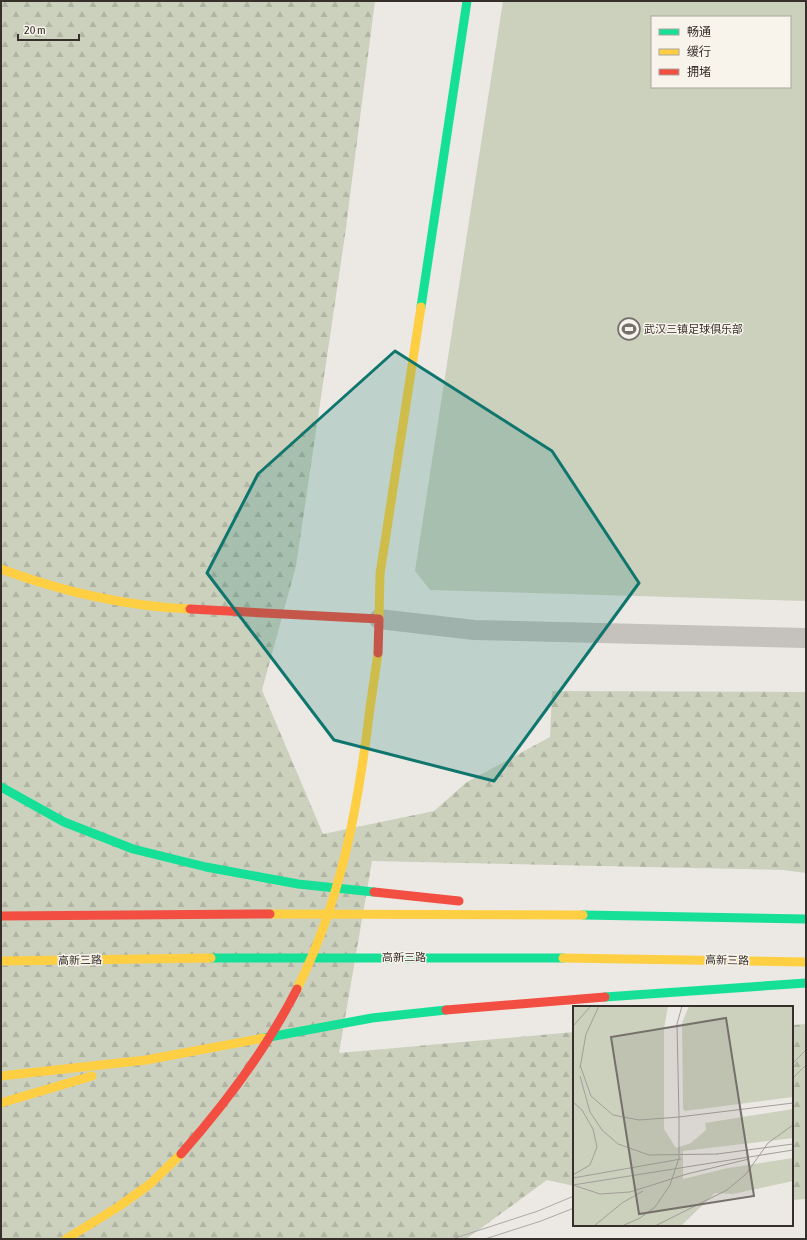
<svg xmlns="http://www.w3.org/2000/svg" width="807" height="1240" viewBox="0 0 807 1240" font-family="'Asap Condensed','Noto Sans SC',sans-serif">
<defs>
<pattern id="forest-firs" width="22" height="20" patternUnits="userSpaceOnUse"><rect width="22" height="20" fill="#ccd1be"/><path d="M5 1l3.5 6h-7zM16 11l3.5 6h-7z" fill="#b0b4a3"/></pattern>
</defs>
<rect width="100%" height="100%" fill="#ece8e3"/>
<g fill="url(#forest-firs)">
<path d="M1 1H375L345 235 296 566 262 690 323 834 434 811 467 782 550 737 552 691 806 692V873L783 870 372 861 339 1053 574 1032V1186L547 1180 466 1239H1Z"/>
<path d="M806 1024V1199L792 1200V1025Z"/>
</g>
<path fill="#ccd1be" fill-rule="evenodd" d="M503 1H806V601L430 590 415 571ZM652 17H790V87H652Z"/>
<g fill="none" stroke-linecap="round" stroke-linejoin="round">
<path stroke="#c5c1bc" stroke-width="20" d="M379 619 474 630 806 638"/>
<g stroke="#16e098" stroke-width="9">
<path d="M421 307 467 1"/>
<path d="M1 787 64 822 133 849 206 867 298 884 374 892"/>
<path d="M583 915 806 919"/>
<path d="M211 958H563"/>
<path d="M605 997 806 983"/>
<path d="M264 1038 372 1018 446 1010"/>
</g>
<g stroke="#ffcf43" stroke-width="9">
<path d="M1 569C63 592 123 606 190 609"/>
<path d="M379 619 380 574 421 307"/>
<path d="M370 708 378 653"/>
<path d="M270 914 583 915"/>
<path d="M563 958 806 962"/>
<path d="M1 961 211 958"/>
<path d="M1 1076 146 1060 264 1038"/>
<path d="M1 1103 92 1076"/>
<path d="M66 1239 118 1207 150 1184 181 1154"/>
</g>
<g stroke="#f24e42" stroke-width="9">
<path d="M190 609 379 619 378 653"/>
<path d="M374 892 459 901"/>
<path d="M1 916 270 914"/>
<path d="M446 1010 605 997"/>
</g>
<g stroke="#ada9a6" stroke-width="1">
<path d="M792 1064 806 1050"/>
<path d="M792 1079 806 1065"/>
<path d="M452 1239 538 1211 574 1196"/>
<path d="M485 1239 541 1221 574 1208"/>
</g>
<path stroke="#ffcf43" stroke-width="9" d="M297 989C342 898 358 807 370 708"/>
<path stroke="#f24e42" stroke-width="9" d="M181 1154C226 1103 266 1050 297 989"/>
</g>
<path fill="#0f766e" fill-opacity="0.2" stroke="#0f766e" stroke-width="3" stroke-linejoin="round" d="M395 351 552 451 639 583 494 781 334 740 207 573 258 474Z"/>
<defs>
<g id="stadium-ring" transform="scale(1.15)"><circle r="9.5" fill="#f8f3eb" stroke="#76706b" stroke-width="1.5"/><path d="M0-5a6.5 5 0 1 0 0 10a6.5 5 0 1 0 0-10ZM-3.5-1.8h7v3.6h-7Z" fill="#76706b"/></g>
</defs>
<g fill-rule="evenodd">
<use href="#stadium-ring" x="629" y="329"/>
</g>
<g text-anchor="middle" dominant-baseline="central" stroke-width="3" stroke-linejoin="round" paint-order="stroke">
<g font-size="11" fill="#362f2a" stroke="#f8f3eb" text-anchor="start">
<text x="644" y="329">武汉三镇足球俱乐部</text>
</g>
<g font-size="11" fill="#362f2a" stroke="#f8f3eb">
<text x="404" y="957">高新三路</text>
<text transform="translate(80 960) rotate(-1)">高新三路</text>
<text transform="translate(727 960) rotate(1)">高新三路</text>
</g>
</g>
<g transform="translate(573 1006)">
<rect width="220" height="220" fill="#ece8e3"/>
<path d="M0 0H95L91 23V123L103 142 118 137 133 124 132 117 220 103V132L110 145V173L155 162 220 152V175L160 188 142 187 108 220H0Z" fill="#ccd1be"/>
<path d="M116 0H220V91L112 105 110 103 109 17Z" fill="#ccd1be"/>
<path fill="none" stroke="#a39e99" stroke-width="1" d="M109 0 104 18 106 111 220 97M0 20 18 0M7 59 18 90 40 109 66 114 106 111V152L97 179 82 201 67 212 49 220M7 62 13 28 26 0M7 70 17 106 29 124 45 138 76 149 145 148M0 96 9 104 20 123 24 141 17 159 0 169M144 148 220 138M0 172 108 153M0 179 220 144M0 179 27 188 57 186 114 168 176 153M21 220 49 197 70 185M82 220 154 184 173 168 195 137 220 119"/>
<path fill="#76706b" fill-opacity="0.15" stroke="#76706b" stroke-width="2" d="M153 12 181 190 66 208 38 31Z"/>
<rect width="220" height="220" fill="none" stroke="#362f2a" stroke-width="2"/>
</g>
<rect width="807" height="1240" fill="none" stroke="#362f2a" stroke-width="4"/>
<rect x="651" y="16" width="140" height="72" fill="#f8f3eb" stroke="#aaa59e"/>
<rect x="659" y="29" width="20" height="6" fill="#16e098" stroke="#aaa59e"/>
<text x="687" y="36" font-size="12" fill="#362f2a">畅通</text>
<rect x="659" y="49" width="20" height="6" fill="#ffcf43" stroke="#aaa59e"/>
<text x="687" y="56" font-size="12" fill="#362f2a">缓行</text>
<rect x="659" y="69" width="20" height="6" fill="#f24e42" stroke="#aaa59e"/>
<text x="687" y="76" font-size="12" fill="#362f2a">拥堵</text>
<path d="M18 34v6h61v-6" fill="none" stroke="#362f2a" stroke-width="2"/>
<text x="24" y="34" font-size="12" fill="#362f2a" stroke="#f8f3eb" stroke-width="3" paint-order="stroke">20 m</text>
</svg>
